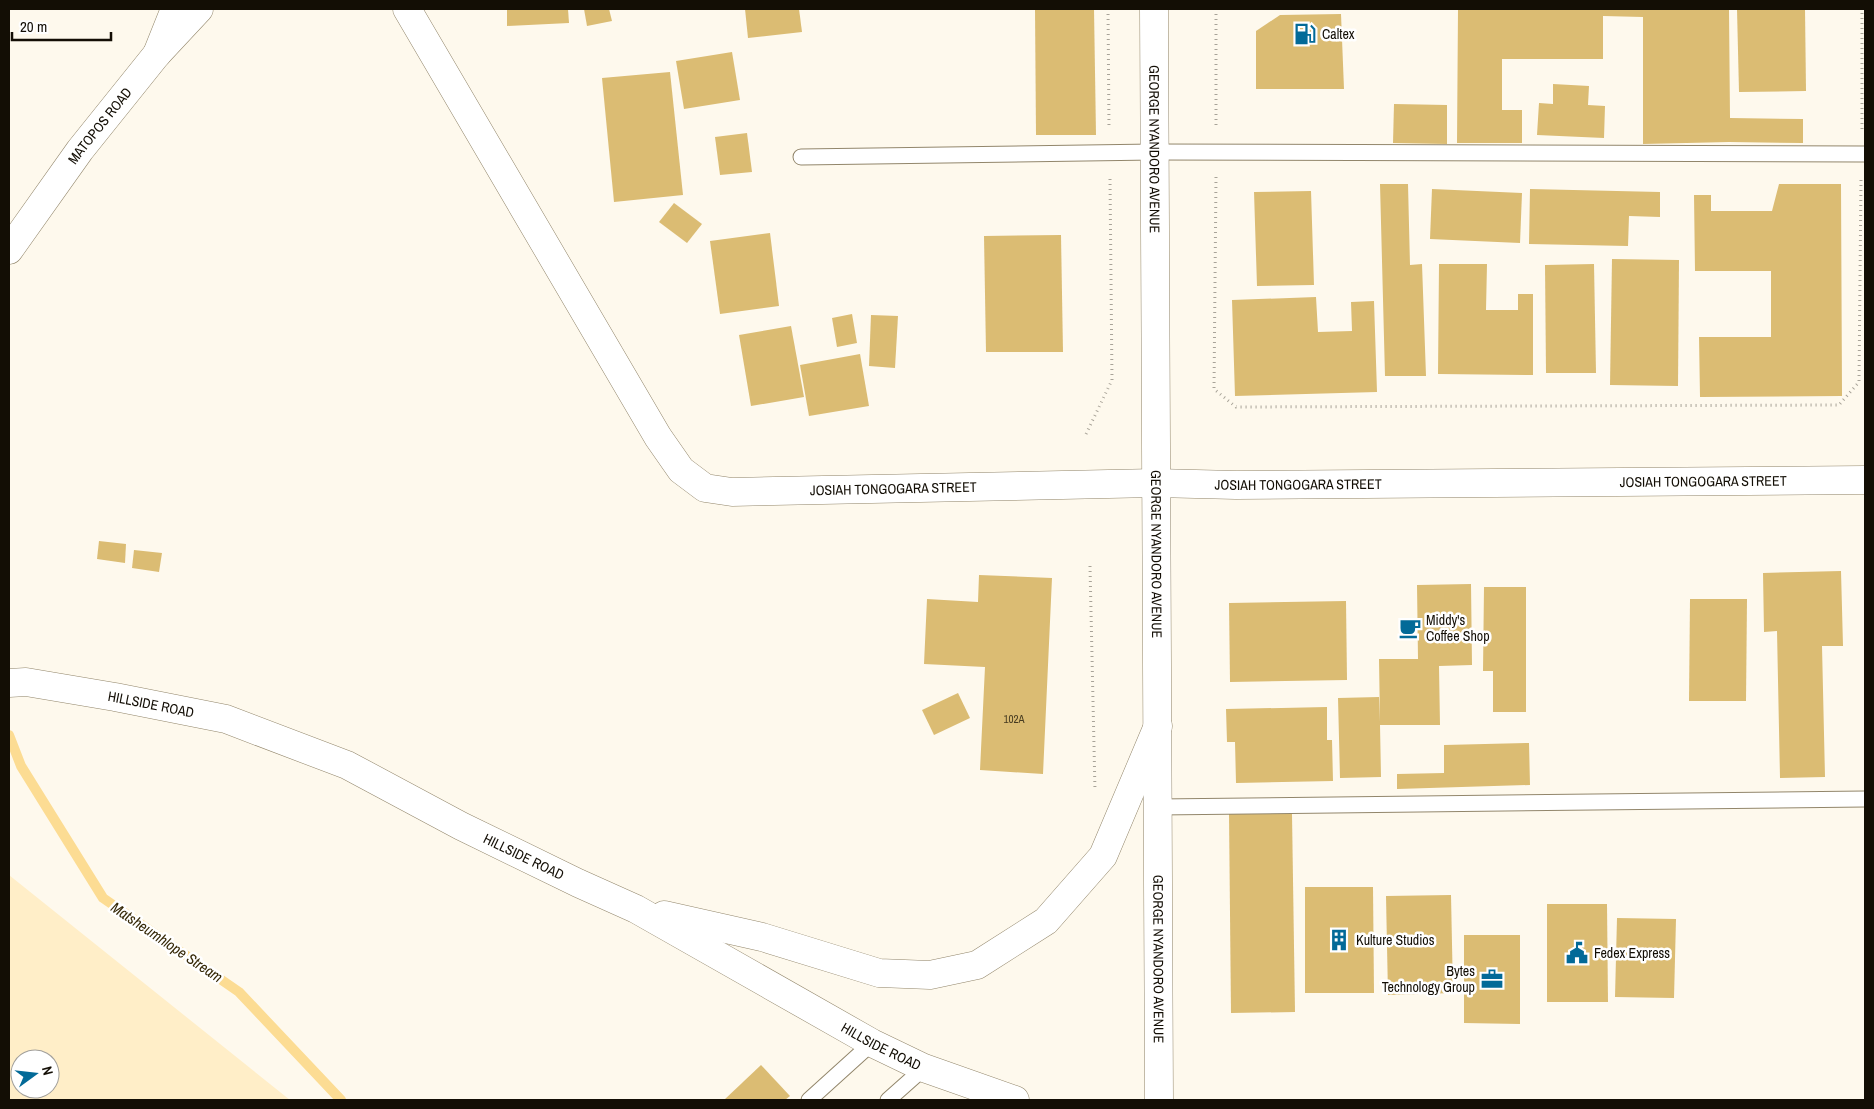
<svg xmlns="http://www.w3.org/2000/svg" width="1874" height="1109" viewBox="0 0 1874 1109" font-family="'Archivo Narrow',sans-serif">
<rect width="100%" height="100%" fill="#fef9ed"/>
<path fill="#ffeec8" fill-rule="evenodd" d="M9 875 290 1100H9ZM20 1059H50V1089H20Z"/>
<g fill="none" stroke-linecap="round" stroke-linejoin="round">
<path stroke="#fcdc93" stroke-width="10" d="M9 735 21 766 103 898 239 992 341 1100"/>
</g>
<g fill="#dbbc73">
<path d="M507 9H568L569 23 507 26Z"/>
<path d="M584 9H609L612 21 587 26Z"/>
<path d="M745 9H799L802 32 748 38Z"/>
<path d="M1035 9H1094L1096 135H1036Z"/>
<path d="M1458 9H1729L1730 118 1803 119V143L1729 142 1643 144V17L1603 16V59H1502V110H1522V143H1457Z"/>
<path d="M1737 9H1805L1806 91 1739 92Z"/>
<path d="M1341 14 1344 89H1256V31L1280 15Z"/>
<path d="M732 52 740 100 684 109 676 61Z"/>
<path d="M670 72 683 195 614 202 602 78Z"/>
<path d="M1553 84 1589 86 1588 105 1605 106 1604 138 1537 135 1539 103 1553 104Z"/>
<path d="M1394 104 1447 105V144L1393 143Z"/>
<path d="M747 133 752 172 720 175 715 137Z"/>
<path d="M1380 184H1408L1410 265 1422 264 1426 376H1385Z"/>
<path d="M1779 184H1841L1842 396 1700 397 1699 337H1771V271H1695L1694 195H1711V211H1772Z"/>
<path d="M1432 189 1522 193 1520 243 1430 239Z"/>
<path d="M1530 189 1660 192V217L1629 216 1628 246 1529 244Z"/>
<path d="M1311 191 1314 285 1257 286 1254 192Z"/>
<path d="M674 203 702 224 687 243 659 222Z"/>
<path d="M770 233 779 306 720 314 710 241Z"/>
<path d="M1061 235 1063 352H986L984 236Z"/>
<path d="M1612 259 1679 260 1678 386 1610 385Z"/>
<path d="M1439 264H1487L1486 310H1518V294H1533V375L1438 374Z"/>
<path d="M1594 264 1596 373H1546L1545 265Z"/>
<path d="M1316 297 1318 332 1352 331 1351 302 1374 301 1377 392 1235 396 1232 300Z"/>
<path d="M852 314 857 343 837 347 832 318Z"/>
<path d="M871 315 898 316 895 368 869 366Z"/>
<path d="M791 326 804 397 751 406 739 335Z"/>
<path d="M860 354 869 406 809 416 800 365Z"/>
<path d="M99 541 126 544 125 563 97 559Z"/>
<path d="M134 550 162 553 159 572 132 568Z"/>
<path d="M1841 571 1843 646H1822L1825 777 1780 778 1777 631 1764 632 1763 573Z"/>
<path d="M979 575 1052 578 1043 774 980 770 985 667 924 664 927 599 978 602Z"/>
<path d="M1471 584 1472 665 1439 666 1440 725H1380L1381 777 1340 778 1338 698 1379 697 1380 722 1379 659H1418L1417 585Z"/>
<path d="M1484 587H1526V712H1493V671H1483Z"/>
<path d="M1690 599H1747L1746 701H1689Z"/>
<path d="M1346 601 1347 680 1230 682 1229 603Z"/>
<path d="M958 693 970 718 934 735 922 710Z"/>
<path d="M1327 707V740H1332L1333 781 1236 783 1235 742H1227L1226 709Z"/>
<path d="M1529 743 1530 785 1397 789V774L1444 773V745Z"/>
<path d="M1229 814H1292L1295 1012 1231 1013Z"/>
<path d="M1305 887H1373L1374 993H1305Z"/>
<path d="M1451 895 1453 993 1388 995 1386 896Z"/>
<path d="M1547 904H1607L1608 1002H1547Z"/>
<path d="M1617 918 1676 919 1674 998 1615 997Z"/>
<path d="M1464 935H1520V1024L1464 1023Z"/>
<path d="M761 1065 790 1096 785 1100H724Z"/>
</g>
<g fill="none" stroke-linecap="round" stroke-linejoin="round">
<g stroke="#92866b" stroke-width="17">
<g id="lane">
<path d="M801 157 1154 152 1865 154"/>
<path d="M1158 807 1865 799"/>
<path d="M809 1100 872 1043"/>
<path d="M888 1100 924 1068"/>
</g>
</g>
<g stroke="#92866b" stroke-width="29">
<g id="street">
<path id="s1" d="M407 9 658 437 681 470 705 488 732 492 1155 483 1236 485 1865 480"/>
<path id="s2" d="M1154 9C1155 373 1158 736 1159 1100"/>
<path d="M157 54 175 9"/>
</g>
</g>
<g stroke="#92866b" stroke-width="29">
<g id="secondary">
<path id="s3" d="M9 250 80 150 157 54 199 9"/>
<path id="s4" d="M9 683 26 682 115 697 226 719 347 765 461 826 578 883 636 909 872 1043 924 1068 1015 1100"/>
<path d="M664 915 762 937 879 973 930 975 977 965 1046 921 1103 856 1158 726"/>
</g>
</g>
<g stroke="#a8a398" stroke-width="3" stroke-dasharray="1 4" stroke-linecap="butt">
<path d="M1108 9 1109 129"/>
<path d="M1216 9V128"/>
<path d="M1862 129V9"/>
<path d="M1216 177 1214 389 1236 407 1839 405 1859 382 1861 178"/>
<path d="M1086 434 1112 380 1110 178"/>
<path d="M1090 566 1095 791"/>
</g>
<use href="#lane" stroke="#fff" stroke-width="15"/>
<use href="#street" stroke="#fff" stroke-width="28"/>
<use href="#secondary" stroke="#fff" stroke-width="28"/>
</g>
<defs>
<g id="fuel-bare" transform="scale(1.725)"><path d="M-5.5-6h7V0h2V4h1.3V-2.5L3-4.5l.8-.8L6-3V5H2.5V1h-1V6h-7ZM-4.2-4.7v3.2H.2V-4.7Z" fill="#036a98" stroke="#fff" stroke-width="2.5" paint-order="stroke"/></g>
<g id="cafe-bare" transform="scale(1.725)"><path d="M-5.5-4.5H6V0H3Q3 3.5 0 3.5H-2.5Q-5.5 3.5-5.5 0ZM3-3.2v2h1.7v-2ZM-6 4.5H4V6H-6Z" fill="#036a98" stroke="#fff" stroke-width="2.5" paint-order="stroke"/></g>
<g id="building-bare" transform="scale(1.725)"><path d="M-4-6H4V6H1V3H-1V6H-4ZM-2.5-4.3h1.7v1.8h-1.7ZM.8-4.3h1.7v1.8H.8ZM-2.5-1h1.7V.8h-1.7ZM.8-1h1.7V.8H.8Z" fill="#036a98" stroke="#fff" stroke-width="2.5" paint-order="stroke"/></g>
<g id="civic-bare" transform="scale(1.725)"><path d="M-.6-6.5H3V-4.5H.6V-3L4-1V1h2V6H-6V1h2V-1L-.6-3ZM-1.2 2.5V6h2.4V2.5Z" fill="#036a98" stroke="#fff" stroke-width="2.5" paint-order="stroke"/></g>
<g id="office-bare" transform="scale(1.725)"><path d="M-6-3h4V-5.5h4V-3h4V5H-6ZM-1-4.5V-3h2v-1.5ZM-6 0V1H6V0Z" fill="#036a98" stroke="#fff" stroke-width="2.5" paint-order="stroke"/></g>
</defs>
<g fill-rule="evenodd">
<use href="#fuel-bare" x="1305" y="34"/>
<use href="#cafe-bare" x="1410" y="628"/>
<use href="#building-bare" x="1339" y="940"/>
<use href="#civic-bare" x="1577" y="953"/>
<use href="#office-bare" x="1492" y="979"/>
</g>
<g text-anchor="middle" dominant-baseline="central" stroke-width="5" stroke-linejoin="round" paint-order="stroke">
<g font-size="11" fill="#453a20">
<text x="1014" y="719">102A</text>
</g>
<g font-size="14" fill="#130e05" stroke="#fff" text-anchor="start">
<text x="1322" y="34">Caltex</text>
<text x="1426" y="620">Middy's<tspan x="1426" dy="16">Coffee Shop</tspan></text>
<text x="1356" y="940">Kulture Studios</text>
<text x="1594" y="953">Fedex Express</text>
<text x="1475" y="971" text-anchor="end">Bytes<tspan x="1475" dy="16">Technology Group</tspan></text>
</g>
<g font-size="14" fill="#130e05" stroke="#fff">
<text stroke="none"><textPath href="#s3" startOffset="154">MATOPOS ROAD</textPath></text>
<text stroke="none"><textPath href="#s2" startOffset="140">GEORGE NYANDORO AVENUE</textPath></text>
<text stroke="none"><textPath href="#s1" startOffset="1565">JOSIAH TONGOGARA STREET</textPath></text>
<text stroke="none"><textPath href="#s1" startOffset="1160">JOSIAH TONGOGARA STREET</textPath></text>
<text stroke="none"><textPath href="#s1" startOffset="755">JOSIAH TONGOGARA STREET</textPath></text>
<text stroke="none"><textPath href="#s2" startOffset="545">GEORGE NYANDORO AVENUE</textPath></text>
<text stroke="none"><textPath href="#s4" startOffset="144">HILLSIDE ROAD</textPath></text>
<text stroke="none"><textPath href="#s4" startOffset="549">HILLSIDE ROAD</textPath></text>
<text stroke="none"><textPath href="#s2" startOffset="950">GEORGE NYANDORO AVENUE</textPath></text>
<text stroke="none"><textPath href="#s4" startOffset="954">HILLSIDE ROAD</textPath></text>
</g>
<g font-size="15" font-style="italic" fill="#352807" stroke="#fff">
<text transform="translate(167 942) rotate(34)">Matsheumhlope Stream</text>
</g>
</g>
<rect width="1874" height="1109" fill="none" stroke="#130e05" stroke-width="20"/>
<g transform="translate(35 1074) rotate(75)"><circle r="24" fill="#ffffff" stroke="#a19f9b"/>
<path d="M0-4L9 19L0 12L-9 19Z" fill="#036a98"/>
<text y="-8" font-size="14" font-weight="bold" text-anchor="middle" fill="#130e05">N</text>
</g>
<path d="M12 32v8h99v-8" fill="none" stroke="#130e05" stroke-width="2.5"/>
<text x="20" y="32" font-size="15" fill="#130e05" stroke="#ffffff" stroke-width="4" paint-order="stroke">20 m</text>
</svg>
